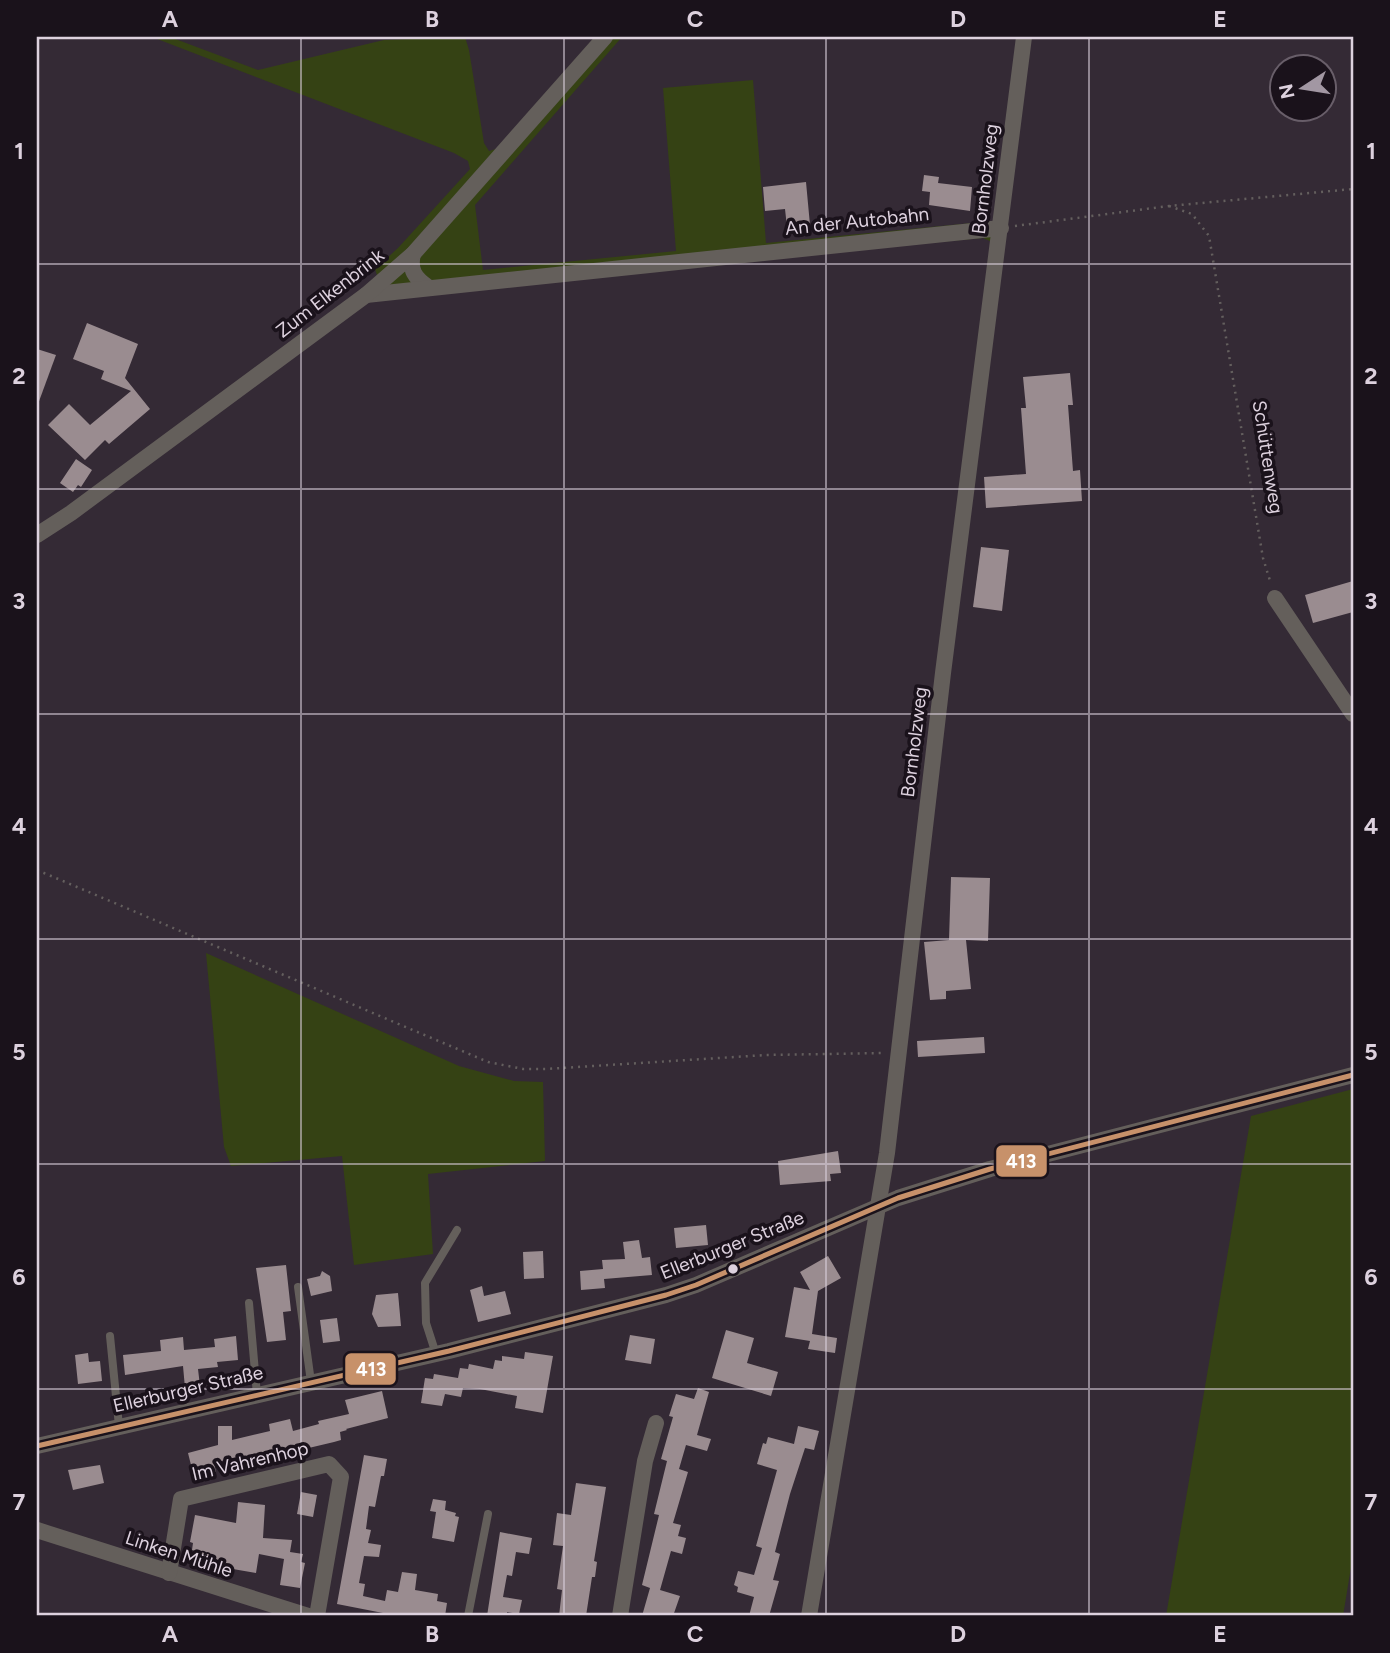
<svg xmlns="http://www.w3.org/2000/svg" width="1390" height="1653" viewBox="0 0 1390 1653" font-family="Figtree,sans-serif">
<rect width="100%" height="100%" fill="#342a35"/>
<g fill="#354214">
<path d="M152 37H170L258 70 384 40 465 37 469 50 484 143 489 151 496 149 595 37H622L475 205 483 270 676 251 663 88 753 80 766 243 993 221 992 242 983 238 397 292 384 296 375 269 398 248 470 169 468 161 454 153Z"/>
<path d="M206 953 459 1066 514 1081 543 1082 545 1161 428 1174 433 1254 354 1265 342 1156 231 1166 224 1147Z"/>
<path d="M1353 1089V1555L1343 1616H1166L1251 1116Z"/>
</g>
<g fill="#9a8c90">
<path d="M924 175 939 177 938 183 972 187 970 211 929 205 930 192 922 191Z"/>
<path d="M806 182 810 225 787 227 785 209 765 211 763 187Z"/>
<path d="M87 323 138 344 125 378 150 409 109 444 105 440 85 460 48 425 69 404 90 425 131 391 101 379 104 371 73 359Z"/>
<path d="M37 349 56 355 38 404 37 403Z"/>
<path d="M1070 373 1073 405H1068L1073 471 1080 470 1082 501 986 508 984 477 1026 474 1021 408H1026L1023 377Z"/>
<path d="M76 459 92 470 81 487 78 485 73 492 60 483Z"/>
<path d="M981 547 1009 550 1002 611 973 607Z"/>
<path d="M1353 581V612L1313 623 1305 595Z"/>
<path d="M951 877 990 878 988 941 966 940 971 989 946 991V999L930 1000 924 942 949 940Z"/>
<path d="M984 1037 985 1053 918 1057 917 1041Z"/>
<path d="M838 1151 841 1173 830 1174 831 1181 780 1185 778 1161Z"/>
<path d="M706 1225 708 1245 676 1248 674 1228Z"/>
<path d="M639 1240 642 1258 650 1257 652 1275 604 1279 605 1288 581 1290 580 1271 603 1269 602 1260 625 1259 623 1242Z"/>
<path d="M543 1251 544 1278 524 1279 523 1252Z"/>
<path d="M828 1256 841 1278 818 1291 812 1334 837 1338 835 1353 808 1349 810 1341 785 1337 794 1287 810 1290 800 1272Z"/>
<path d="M286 1265 291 1311 283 1312 286 1340 267 1342 256 1268Z"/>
<path d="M322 1271 330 1276 332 1291 311 1296 307 1279 320 1276Z"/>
<path d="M482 1286 484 1296 505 1291 511 1314 478 1322 470 1290Z"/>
<path d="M398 1293 401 1326 378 1327 372 1314 376 1295Z"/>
<path d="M337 1318 340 1341 323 1343 320 1320Z"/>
<path d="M726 1330 754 1338 747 1363 778 1372 771 1396 712 1378Z"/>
<path d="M630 1335 655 1339 651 1364 625 1360Z"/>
<path d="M236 1336 238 1360 217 1362 218 1367 198 1369 200 1386 185 1388 183 1366 125 1375 123 1355 161 1351 160 1340 183 1337 184 1350 215 1347 214 1339Z"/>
<path d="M525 1352 553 1356 543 1413 515 1408 517 1396 480 1389 463 1388 461 1397 445 1394 442 1406 421 1403 425 1378 433 1379 434 1374 458 1378 460 1368 468 1369 469 1364 493 1369 495 1360 502 1361V1356L524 1359Z"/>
<path d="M88 1353 89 1362 100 1361 102 1381 78 1384 75 1355Z"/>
<path d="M698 1388 709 1392 697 1435 711 1439 707 1451 686 1445 679 1469 688 1472 673 1523 681 1525 678 1536 686 1538 682 1554 671 1551 660 1590 680 1596 673 1616H642L650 1588 642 1585 659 1515 654 1514 667 1461 661 1459 673 1417 669 1416 676 1394 694 1399Z"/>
<path d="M382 1391 388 1418 346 1429 347 1430 340 1432 341 1440 334 1442 275 1456V1452L238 1461 237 1457 214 1463 216 1472 194 1477 188 1453 218 1445V1426H232V1440L270 1431 269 1424 290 1419 293 1431 319 1424 318 1421 349 1414 345 1400Z"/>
<path d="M798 1426 819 1431 814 1450 805 1448 790 1494 775 1552 780 1554 773 1580 779 1581 769 1616H749L754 1597 737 1592 738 1587 734 1585 738 1571 754 1575 762 1548 756 1546 777 1470 757 1464 763 1443 766 1444 768 1437 794 1444Z"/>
<path d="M364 1455 387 1459 384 1476H381L375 1507 369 1506 366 1529 371 1530 368 1543 381 1545 379 1557 364 1556 359 1583 365 1584 363 1596 385 1601 387 1590 398 1592 402 1572 417 1574 415 1590 438 1594 437 1601 447 1603 445 1616H383V1613L337 1604Z"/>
<path d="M100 1465 104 1483 73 1490 68 1470Z"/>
<path d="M576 1483 606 1487 594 1561 597 1562 595 1577H592L586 1616H559L562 1590 557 1589 563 1546 553 1545 557 1513 571 1515Z"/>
<path d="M301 1492 317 1495 313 1517 297 1514Z"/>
<path d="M433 1499 446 1501 445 1510 456 1513 455 1516 459 1517 454 1542 432 1538 436 1512 430 1511Z"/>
<path d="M238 1502 265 1505 263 1538 292 1540 290 1552 303 1554 301 1562 305 1563 300 1588 280 1585 284 1559 259 1554 256 1573 198 1563 199 1552 192 1550 193 1543 190 1542 195 1515 236 1523Z"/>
<path d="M500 1532 532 1538 529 1554 516 1552 512 1576 507 1575 503 1597 522 1600 519 1614 507 1612V1616H487Z"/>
</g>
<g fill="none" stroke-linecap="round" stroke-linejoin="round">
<g stroke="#645f5e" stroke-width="2.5" stroke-dasharray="2 5" stroke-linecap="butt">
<path d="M1169 206 1192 214 1209 236 1263 558 1271 584"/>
<path d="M1015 226 1169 206 1353 189"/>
<path d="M37 870 488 1062 523 1069H546L766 1055 885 1053"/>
</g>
<g stroke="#645f5b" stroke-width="8">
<path d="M298 1287 311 1382"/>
<path d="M249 1303 257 1395"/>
<path d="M110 1336 119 1426"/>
<path d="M436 1354 426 1323 425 1283 457 1230"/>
<path d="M468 1616 488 1514"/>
</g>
<g stroke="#645f5b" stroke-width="16">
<path d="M413 254C409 270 415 278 428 287"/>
<path d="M366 295 1001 228"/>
<path d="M37 535 71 513 366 295 413 254 605 37"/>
<path d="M1275 598 1353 714"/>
<path d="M37 1446 449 1351 666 1295 696 1285 898 1198 990 1169 1353 1075"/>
<path d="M37 1530 308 1616"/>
<path d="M169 1573 181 1499 329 1464 341 1477 317 1616"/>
<path d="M620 1616 645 1461 656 1423"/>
<path d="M809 1616 887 1153 943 673 1024 37"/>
</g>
<g stroke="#1a121b" stroke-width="10">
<path id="bus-1" d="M37 1446 449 1351 666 1295 696 1285 898 1198 990 1169 1353 1075"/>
</g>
<use href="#bus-1" stroke="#c7916a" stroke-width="5"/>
</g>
<path fill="none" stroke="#ddd1de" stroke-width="2" stroke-opacity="0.55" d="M301 37V1616M564 37V1616M826 37V1616M1089 37V1616M37 264H1353M37 489H1353M37 714H1353M37 939H1353M37 1164H1353M37 1389H1353"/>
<circle fill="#ddd1de" stroke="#1a121b" stroke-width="2.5" cx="733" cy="1269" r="6"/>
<g text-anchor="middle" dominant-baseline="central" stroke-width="7" stroke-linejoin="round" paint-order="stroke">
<g font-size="19" fill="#ddd1de" stroke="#1a121b">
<text transform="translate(985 179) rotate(-83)">Bornholzweg</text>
<text transform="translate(857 221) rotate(-6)">An der Autobahn</text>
<text transform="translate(330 293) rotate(-38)">Zum Elkenbrink</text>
<text transform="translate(1268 457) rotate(81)">Schüttenweg</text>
<text transform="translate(914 742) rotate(-83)">Bornholzweg</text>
<text transform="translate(732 1245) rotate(-22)">Ellerburger Straße</text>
<text transform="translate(188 1389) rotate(-13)">Ellerburger Straße</text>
<text transform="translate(250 1461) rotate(-13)">Im Vahrenhop</text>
<text transform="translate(179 1554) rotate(18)">Linken Mühle</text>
</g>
</g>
<g stroke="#1a121b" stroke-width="2.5">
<rect x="995" y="1144" width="53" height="34" rx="7" fill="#c7916a"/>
<rect x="344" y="1352" width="53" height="34" rx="7" fill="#c7916a"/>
</g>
<g font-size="19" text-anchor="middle" font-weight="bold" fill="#fff">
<text x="1021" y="1168">413</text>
<text x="371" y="1376">413</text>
</g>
<rect width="1390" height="1653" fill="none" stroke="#1a121b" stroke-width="77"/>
<g transform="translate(1303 88) rotate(258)"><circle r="33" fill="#1a121b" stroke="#685e69" stroke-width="2"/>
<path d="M0-5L12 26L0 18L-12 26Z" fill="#a297a3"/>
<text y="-10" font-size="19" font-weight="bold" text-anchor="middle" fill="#ddd1de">N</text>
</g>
<rect x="38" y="38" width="1314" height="1576" fill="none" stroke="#ddd1de" stroke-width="2.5"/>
<g font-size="23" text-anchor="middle" font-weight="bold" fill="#ddd1de">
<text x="170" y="27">A</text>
<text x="432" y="27">B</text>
<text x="695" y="27">C</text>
<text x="958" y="27">D</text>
<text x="1220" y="27">E</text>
<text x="19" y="159">1</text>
<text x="1371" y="159">1</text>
<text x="19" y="384">2</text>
<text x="1371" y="384">2</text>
<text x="19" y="609">3</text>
<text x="1371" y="609">3</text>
<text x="19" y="834">4</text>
<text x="1371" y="834">4</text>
<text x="19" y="1060">5</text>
<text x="1371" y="1060">5</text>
<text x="19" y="1285">6</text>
<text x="1371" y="1285">6</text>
<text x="19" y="1510">7</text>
<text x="1371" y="1510">7</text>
<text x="170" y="1642">A</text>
<text x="432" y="1642">B</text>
<text x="695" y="1642">C</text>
<text x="958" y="1642">D</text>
<text x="1220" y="1642">E</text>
</g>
</svg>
